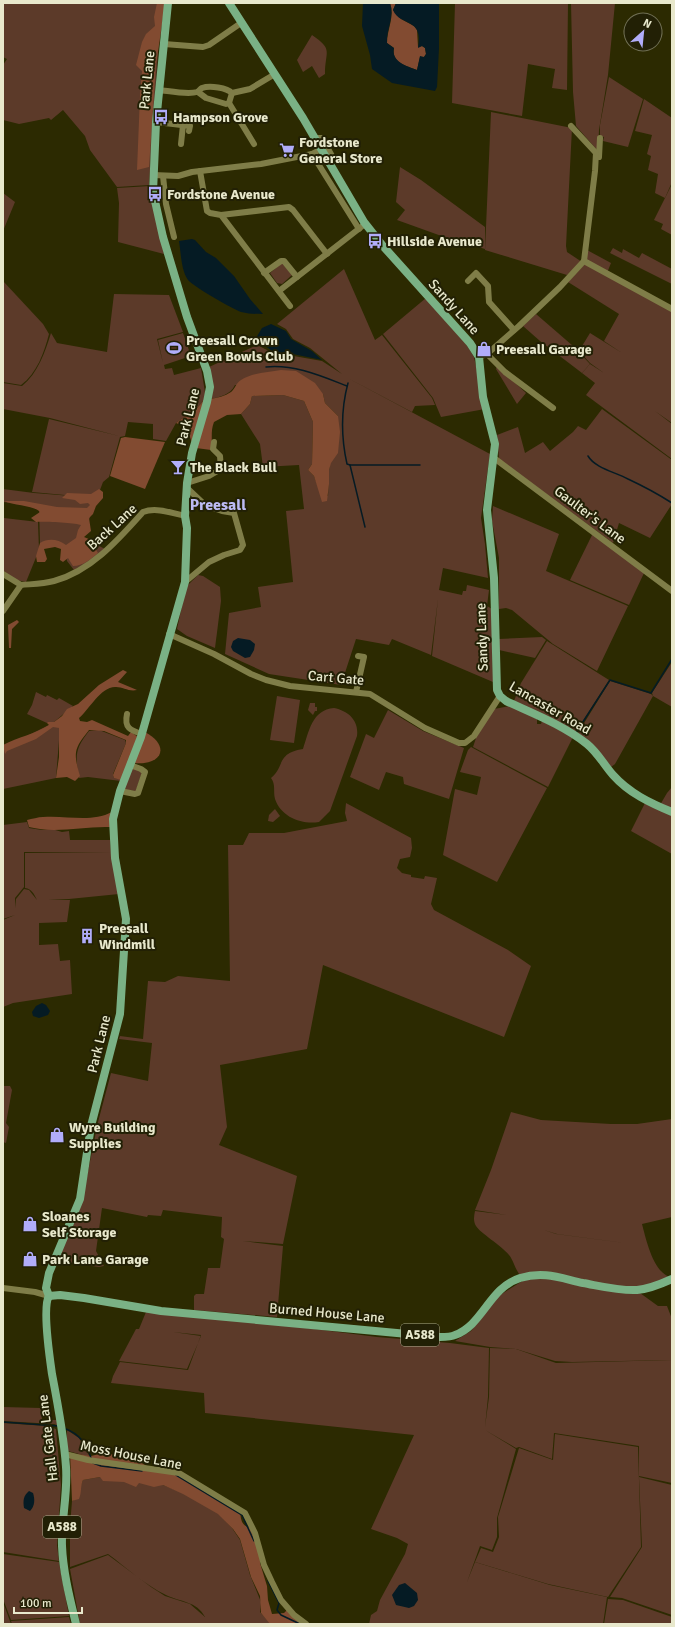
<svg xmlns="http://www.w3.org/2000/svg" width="675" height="1627" viewBox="0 0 675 1627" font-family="Signika,sans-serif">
<rect width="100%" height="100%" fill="#2c2a01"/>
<g fill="#5c3a29" fill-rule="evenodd">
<path d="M3 3H165L158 51 149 185 117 187 90 150 85 136 63 110 51 120 49 118 19 124 3 120V65L7 59 3 57Z"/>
<path d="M455 3H568L567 90 552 88 555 69 528 64 522 116 452 103Z"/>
<path d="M571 3H615L608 75 599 130 598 151 576 126 573 92Z"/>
<path d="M312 35C334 50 325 51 325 74L319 78 312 66 303 72 297 60Z"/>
<path d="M609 77 643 99 628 147 603 141 604 137 600 136V125Z"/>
<path d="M644 99 672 118V182L665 198 655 193 658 174 648 170 651 156 647 154 652 135 635 131Z"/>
<path d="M491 112 572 128 566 246 567 252 582 262 567 275 485 250Z"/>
<path d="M400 167 421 180 485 227V249L447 238 397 220 405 210 396 202Z"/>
<path d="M672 184V235L661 229 663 224 654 220Z"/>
<path d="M150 186 164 254 118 242 119 203 117 188Z"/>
<path d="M3 193 15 202 3 231Z"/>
<path d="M613 248 622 253 623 249 639 258 642 253 672 269V284L610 253Z"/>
<path d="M587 250 611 263 607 273 586 259Z"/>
<path d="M282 263 292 275 282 284 277 283 270 273Z"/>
<path d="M584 265H587L672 311V423L655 411 672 424V459L586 395 595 383 582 373 590 364 604 373 590 363 579 351 590 333 622 353 604 341 619 314 568 282Z"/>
<path d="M344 269 375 340 382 335 432 398 435 405 415 406 412 412 344 376 490 454 481 518 485 544 488 578 443 568 439 590 462 595 463 591H466L467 585 489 590 487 606 492 609 493 682 432 656 438 599 431 655 392 639 389 645 356 639 341 685 269 674 225 654 229 613 261 607 258 587 293 582 286 511 304 509 299 465 263 467 260 444 241 414 250 404 252 396 283 395 304 401 313 422 312 464 308 470 314 476 320 492 328 496 329 470 338 416 325 403 323 394 235 385C230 395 220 397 210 399L209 367 257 345 285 359 288 355 322 361 342 374 310 348 293 339 286 329 277 324Z"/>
<path d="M3 281 43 324 49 334C44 353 37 373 21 385L3 382Z"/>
<path d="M114 294 169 295 183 332 157 339 163 363 158 340 183 333 191 356 164 365 165 369 172 368 174 375 201 368 206 398 197 408 176 423 166 441 153 439V424L128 422 125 436 120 437 109 477 103 482 97 498 32 492 49 419 119 436 50 418 3 409V383L22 386C38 373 45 352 51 333L57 343 107 352Z"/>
<path d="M426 298 466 344 474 357 485 409 441 417 433 398 383 334Z"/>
<path d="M536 314 573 346 590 364 582 373 540 341 523 326Z"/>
<path d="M497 366 526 393 517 404 496 369Z"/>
<path d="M602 409 672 460V504L650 538 619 523 613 543 499 459 497 435 518 427 525 453 543 442 550 451 573 432 578 426 586 430Z"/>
<path d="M3 489 34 493 97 498 91 511 3 502Z"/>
<path d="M493 506 559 534 546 571 628 606 597 671 553 644 512 610 506 608 499 609V558L492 521Z"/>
<path d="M39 507 92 512 82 537 105 549 88 562 74 570 67 561 64 545 40 544Z"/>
<path d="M4 518 38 522 39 550 26 582 16 580 3 571V521Z"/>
<path d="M593 533 644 573 629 605 570 580Z"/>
<path d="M198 575 203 576 220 587 221 601 215 648 187 636 177 629 186 587Z"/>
<path d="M542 637 546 640 535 658 499 650V639Z"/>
<path d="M547 641 609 680 576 732 514 701 521 683Z"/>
<path d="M672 662V707L653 696 615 764 611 767 578 733 610 681 651 694 653 696 652 693Z"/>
<path d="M36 692 46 697 47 695 57 700 59 698 73 706 54 722 47 723 27 714 32 705Z"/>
<path d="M277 696 300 700 294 743 270 740Z"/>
<path d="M310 703H315V707H317V711H315L313 715 308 710Z"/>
<path d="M510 706 537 719V724H541L542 721 573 737 548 787 473 747 476 738 494 709Z"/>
<path d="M334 708C349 711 359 721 357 736L330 811 319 822C302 825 281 817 275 799 273 791 276 785 271 778 285 767 276 753 303 749 309 731 312 710 334 708Z"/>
<path d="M388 710 423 731 464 748 449 799 404 784 403 777 386 772 379 790 350 777 366 734 374 738Z"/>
<path d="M51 724 60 728 56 778 3 789V748Z"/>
<path d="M99 730 125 740 126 743 113 774 114 778 122 779 121 781 88 777 79 778C75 755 75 749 89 731Z"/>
<path d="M471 747 547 788 497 882 443 855 455 789 477 795 481 777 460 772 468 750Z"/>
<path d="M132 768 142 772 136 791 124 790Z"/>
<path d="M672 787V810L660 805 667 793Z"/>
<path d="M346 803 411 838 412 848 410 857 400 859 397 868 402 873 411 875V877L424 879 425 876 437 878 431 904 434 910 508 950 531 966 504 1037 323 965 307 1049 220 1065 227 1127 219 1145 297 1176 283 1244 243 1241 283 1246 277 1317 194 1310V1296L196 1294H204L208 1268H220L224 1239 221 1237 222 1217 163 1210 161 1216 148 1215 147 1217 102 1208 96 1251 104 1266 99 1267 57 1261 84 1191 98 1122 111 1073 148 1081 152 1043 119 1039 120 1036 143 1039 148 981 165 982 178 976 230 981 228 845H243L249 833H284L347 821 345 813Z"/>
<path d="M645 803 672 816V854L631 831Z"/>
<path d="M275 809 280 816 273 822 268 821 269 815Z"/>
<path d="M27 822 29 828 42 830 52 829 62 832 69 831 70 840H110L111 852H24V887L15 898V908L16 899 24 889 29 890 37 900C34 894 32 889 25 888V853L111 852 119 894 69 899 48 900H70L67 922 39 923V945L58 944 60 961 70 960 72 994 13 1003 3 1007V920L15 915 3 919V825Z"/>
<path d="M3 1086H10L12 1090 6 1123 9 1127 6 1143 3 1142Z"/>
<path d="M511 1112 541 1120 611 1124H637L672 1119V1191L663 1192 672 1191V1217L642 1224C646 1239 653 1272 670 1277L640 1288 521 1276C515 1270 514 1261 509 1255 501 1245 480 1233 476 1226 473 1221 474 1216 475 1211L507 1215 515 1218 507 1215 475 1210 491 1170ZM544 1230 557 1234 640 1245 556 1234Z"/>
<path d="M549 1277 640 1293 658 1306H667L672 1319V1360L572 1362 555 1361 516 1349 490 1347 455 1341 471 1331 497 1297 524 1280Z"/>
<path d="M146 1312 283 1325 377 1337 450 1343 489 1348 488 1397 485 1427 489 1397 490 1348 516 1349 556 1363 672 1360V1483L639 1476V1446L554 1433 552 1459 519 1447 516 1448 485 1430 516 1449 497 1518V1537L492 1550 480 1546 467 1582 475 1562 550 1585 607 1597 603 1624H369L371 1615 377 1611 380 1600 405 1554 408 1544 397 1538 371 1529 414 1435 205 1413 204 1393 111 1383 113 1376 120 1362 188 1370 201 1335 173 1332 201 1336 187 1369 119 1361 136 1329H139Z"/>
<path d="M3 1407 41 1408 42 1420H58L59 1426 54 1424 3 1421Z"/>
<path d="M3 1423 47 1426 56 1429 61 1485 57 1545 59 1561 3 1552Z"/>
<path d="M67 1430 79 1438 90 1457 68 1451 67 1447Z"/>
<path d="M555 1434 638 1447 641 1547 608 1597 548 1584 475 1562 481 1548 493 1552 499 1537 498 1517 519 1448 553 1460Z"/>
<path d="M100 1477 124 1481 163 1485 183 1493 218 1513 232 1528 240 1540 250 1575 261 1602 260 1612 271 1624H80L70 1569 108 1555 151 1587 165 1596 190 1604 205 1617C197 1601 180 1602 166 1595 145 1585 127 1568 108 1554L70 1567V1526L72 1501 79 1498 80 1487 83 1480Z"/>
<path d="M639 1477 672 1485V1615L622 1598 610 1597 642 1547Z"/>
<path d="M3 1554 59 1562 69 1616 11 1620 3 1599Z"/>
<path d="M608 1599 623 1600 672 1617V1624H604Z"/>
<path d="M3 1602 11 1624H3Z"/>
<path d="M69 1617 71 1624H12L11 1621Z"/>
</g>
<g fill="#824b31">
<path d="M157 3H165L156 65 149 167 137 170 140 96 142 71 136 65 142 42 146 34 155 26 154 17Z"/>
<path d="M390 3H396L393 10 401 19 414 26 417 30 418 47 422 46 425 48 426 54 424 57H420L417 70C407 66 391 63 394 48L387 43C387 30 395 16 390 3Z"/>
<path d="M281 370 296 371 315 383 323 394 325 403 338 416 340 432 338 453 331 463 329 470V484L327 501 322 502 314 476 308 470 312 464 313 422 304 401 283 395 252 396 250 404 241 414 227 415 214 422C210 432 213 441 211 450L196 448 210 399C217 398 225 396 231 392 235 389 236 383 241 380 252 373 268 372 281 370Z"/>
<path d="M206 398 192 443 189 434 190 429 176 423 197 408Z"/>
<path d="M125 437 165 442 145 489 110 476 121 438Z"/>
<path d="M99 489 103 492V498L96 506 93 514 89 518 91 531 84 537 96 542 95 548 98 553C91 559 83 566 73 566L68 558 63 562 60 560 61 549 55 547 44 549 47 559 45 562H37L36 556 40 543C48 538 58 539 66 545L76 538 78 530 81 525C76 523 42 521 36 522L31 518 40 512C34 505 14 506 4 501H24L57 507 87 508 90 505 88 503 80 504 75 500 62 498 67 493 91 494Z"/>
<path d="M17 620 19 622 12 629 11 648H9L8 625Z"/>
<path d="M123 670 127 672 118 682 137 690C129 692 123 687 116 687 101 686 89 710 79 718L80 721 87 722 92 720 128 736 131 732 138 737 121 780 114 778 113 775 126 743V740L104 731 89 730C74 749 73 752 80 776L75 781 67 777 56 778 59 757V728L53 727 36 739 7 751 5 754 3 745C18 737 35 734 49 725L47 723 48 722H54L62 716 67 709 78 704 99 685Z"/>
<path d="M145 732C171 746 162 766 134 763Z"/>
<path d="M112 812 110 827C83 826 56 834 29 827L27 820C32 819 38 817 43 817 66 815 91 823 112 812Z"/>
<path d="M70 1453 91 1456 103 1453 130 1457 147 1466 170 1470 240 1510C241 1521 241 1525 252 1529L260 1552V1563L267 1586 268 1600 272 1614 284 1613 287 1610 303 1624H270L261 1613 260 1596 251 1577 240 1539 233 1529 218 1514 183 1494 163 1485 154 1487 139 1483 136 1487 124 1482 103 1481 100 1477 83 1480C80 1487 82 1492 79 1499L72 1501Z"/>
</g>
<g fill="#051b24">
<path d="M363 3H390C395 16 386 30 387 43L394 48C391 62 407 66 417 70L420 56 424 57 426 54 425 48 422 46 418 48C424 17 400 27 393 10L396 3H439V48L437 87 435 91 392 83 372 69 370 55 362 26Z"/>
<path d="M192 239 195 240 206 252 216 258 234 276 250 299 263 314C255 314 249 314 241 312 233 309 194 287 188 280 181 270 181 253 179 241Z"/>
<path d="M271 324 286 331 291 339 312 351 322 360 288 353 285 357C280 357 260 343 256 338L262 328Z"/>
<path d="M238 638 250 640 255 644 254 650 250 657 245 658 233 651 231 647 233 641Z"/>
<path d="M42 1003 46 1005 50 1011 48 1015 39 1018 33 1016 32 1012 36 1006Z"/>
<path d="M29 1491 33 1493C35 1499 35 1506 30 1511L24 1508C23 1501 23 1496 29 1491Z"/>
<path d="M405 1583 417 1593 418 1600 414 1606 409 1608 396 1605 392 1595 399 1585Z"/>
</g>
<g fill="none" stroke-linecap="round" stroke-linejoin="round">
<g stroke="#051b24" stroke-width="1.5">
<path d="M266 367C294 364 321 376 347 386"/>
<path d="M348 383C341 409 341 437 347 464L350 465 365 527"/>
<path d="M588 456C595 468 615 472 628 479 643 486 658 494 672 503"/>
<path d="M350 465H420"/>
<path d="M577 731 610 680 651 693 672 659"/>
<path d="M3 1422 58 1426"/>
<path d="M66 1429C79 1434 87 1444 91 1458"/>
<path d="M93 1463 101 1466 142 1471"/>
<path d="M176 1475 242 1515 254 1541"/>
<path d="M268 1581 279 1603 277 1610 281 1615 300 1624"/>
</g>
<g stroke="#7f7d48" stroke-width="6">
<path d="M164 44 203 47 209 45 241 23"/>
<path d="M159 90C169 91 188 95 197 92 199 91 200 89 202 88 210 85 227 88 232 93L250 89 275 74"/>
<path d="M198 92 206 98 226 104 229 103 232 93"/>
<path d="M229 103 254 144"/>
<path d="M156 122 190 126 189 131"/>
<path d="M315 138H322L332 156 328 162"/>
<path d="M181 144 183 125"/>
<path d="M312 154 359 229"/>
<path d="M599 157 600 138"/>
<path d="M200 171 207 211 210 213 221 215 290 306"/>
<path d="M153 175 178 176 192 172 261 164 312 154 321 149"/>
<path d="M163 176 166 204 174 237"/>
<path d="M221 215 289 207 293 210 327 254"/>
<path d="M584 261 672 309"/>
<path d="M264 273 281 261H284L297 277"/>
<path d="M468 281 476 273 488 286 489 302 514 330"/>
<path d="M279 291 365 224"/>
<path d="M487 354 505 372 553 408"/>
<path d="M479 357 487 354 519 326 560 287 584 261 595 171 596 153 571 126"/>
<path d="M214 442 213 449 220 456 221 469"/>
<path d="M494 458 672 591"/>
<path d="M187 483 209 476 221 469 244 470"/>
<path d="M3 574 21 585"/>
<path d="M185 582 209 562 224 555 240 550 243 545 234 513 222 511 205 505 187 488"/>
<path d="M3 611 21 585C32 584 43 584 54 581 91 571 118 540 143 512 156 507 172 513 185 516"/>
<path d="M169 634 214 654 251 674 266 680 290 686 370 694 425 728 459 743H465L474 736 500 696"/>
<path d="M356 692 364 657 358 656"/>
<path d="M127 714C124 728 130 730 142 734"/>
<path d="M120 791 135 794 138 793 145 772 141 769 130 765"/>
<path d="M3 1288 35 1292 49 1296"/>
<path d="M65 1454 88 1460 179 1473 245 1513 255 1533 264 1565 272 1582 281 1600 294 1615 306 1624"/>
</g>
<g stroke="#7ab185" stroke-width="8">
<path d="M229 3 303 118 364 222 383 246 470 343 479 357 483 397 495 444 487 510 494 578 497 690 500 696 506 701C534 714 563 725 587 744 598 753 604 765 613 775 629 793 650 803 672 812"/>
<path d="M49 1296 46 1288 49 1273 80 1199 91 1126 120 1014 126 919 115 858 113 819 120 791 141 737 185 582 187 528 185 516 187 483 192 453 207 402 210 387 207 371 187 317 163 237 153 192 156 122 168 3"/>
<path d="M49 1296 60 1295 84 1298 161 1311 440 1337C445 1337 451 1337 455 1335 483 1325 489 1288 520 1278 544 1271 560 1278 583 1283 600 1286 620 1291 637 1290 649 1289 661 1284 672 1279"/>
<path d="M49 1296C42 1307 50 1360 52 1374 58 1405 64 1436 66 1467 68 1494 61 1520 62 1546 63 1572 70 1599 76 1624"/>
</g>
</g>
<defs>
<g id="bus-bare" transform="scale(1.2)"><path d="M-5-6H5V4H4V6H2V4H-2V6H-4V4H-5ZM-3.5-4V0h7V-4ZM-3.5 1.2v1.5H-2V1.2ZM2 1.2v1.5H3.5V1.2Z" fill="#b1adfa" stroke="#222005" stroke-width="2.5" paint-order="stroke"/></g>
<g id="supermarket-bare" transform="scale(1.2)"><path d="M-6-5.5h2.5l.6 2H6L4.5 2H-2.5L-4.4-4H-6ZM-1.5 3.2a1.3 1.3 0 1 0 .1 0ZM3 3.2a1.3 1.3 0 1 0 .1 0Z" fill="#b1adfa" stroke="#222005" stroke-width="2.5" paint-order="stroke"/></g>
<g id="stadium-bare" transform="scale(1.2)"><path d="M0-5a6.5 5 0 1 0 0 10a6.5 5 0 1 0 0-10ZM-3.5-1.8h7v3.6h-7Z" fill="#b1adfa" stroke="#222005" stroke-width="2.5" paint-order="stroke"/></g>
<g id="shop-bare" transform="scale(1.2)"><path d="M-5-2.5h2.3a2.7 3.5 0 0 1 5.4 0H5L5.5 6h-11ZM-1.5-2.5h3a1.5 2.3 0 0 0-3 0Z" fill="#b1adfa" stroke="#222005" stroke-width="2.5" paint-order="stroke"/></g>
<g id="bar-bare" transform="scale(1.2)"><path d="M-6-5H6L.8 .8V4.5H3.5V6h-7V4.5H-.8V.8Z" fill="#b1adfa" stroke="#222005" stroke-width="2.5" paint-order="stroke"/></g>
<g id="building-bare" transform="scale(1.2)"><path d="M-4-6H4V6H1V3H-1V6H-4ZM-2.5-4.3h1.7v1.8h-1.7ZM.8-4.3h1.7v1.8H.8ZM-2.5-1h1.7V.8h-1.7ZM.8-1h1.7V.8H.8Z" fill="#b1adfa" stroke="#222005" stroke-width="2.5" paint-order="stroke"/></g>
</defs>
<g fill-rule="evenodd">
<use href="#bus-bare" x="161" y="117"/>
<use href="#supermarket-bare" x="287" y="150"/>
<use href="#bus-bare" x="155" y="194"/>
<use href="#bus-bare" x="375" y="241"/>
<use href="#stadium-bare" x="174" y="348"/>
<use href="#shop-bare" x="484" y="349"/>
<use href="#bar-bare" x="178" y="467"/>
<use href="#building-bare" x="87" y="936"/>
<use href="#shop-bare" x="57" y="1135"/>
<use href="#shop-bare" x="30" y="1224"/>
<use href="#shop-bare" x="30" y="1259"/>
</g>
<g text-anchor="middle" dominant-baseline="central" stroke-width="4" stroke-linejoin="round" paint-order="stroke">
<g fill="#222005" stroke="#adac90" stroke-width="1">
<rect x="401" y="1324" width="38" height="22" rx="3"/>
<rect x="43" y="1516" width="38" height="22" rx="3"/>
</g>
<g font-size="13" font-weight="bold" fill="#e8e8cc">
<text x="420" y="1335">A588</text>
<text x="62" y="1527">A588</text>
</g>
<g font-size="14" fill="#e8e8cc" stroke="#222005">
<text transform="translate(147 80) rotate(-84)">Park Lane</text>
<text transform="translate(454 307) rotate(48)">Sandy Lane</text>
<text transform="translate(188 417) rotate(-76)">Park Lane</text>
<text transform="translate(590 515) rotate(37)">Gaulter's Lane</text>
<text transform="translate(112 527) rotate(-42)">Back Lane</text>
<text transform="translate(482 637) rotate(-92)">Sandy Lane</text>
<text transform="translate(336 678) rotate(5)">Cart Gate</text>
<text transform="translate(550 708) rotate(30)">Lancaster Road</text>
<text transform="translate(99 1044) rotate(-76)">Park Lane</text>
<text transform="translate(327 1313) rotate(5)">Burned House Lane</text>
<text transform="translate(48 1438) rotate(-97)">Hall Gate Lane</text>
<text transform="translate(131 1455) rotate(11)">Moss House Lane</text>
</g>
<g font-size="14" font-weight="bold" fill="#e8e8cc" stroke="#222005" text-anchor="start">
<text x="173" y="117">Hampson Grove</text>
<text x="299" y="142">Fordstone<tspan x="299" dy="16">General Store</tspan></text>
<text x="167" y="194">Fordstone Avenue</text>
<text x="387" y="241">Hillside Avenue</text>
<text x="186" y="340">Preesall Crown<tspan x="186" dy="16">Green Bowls Club</tspan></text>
<text x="496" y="349">Preesall Garage</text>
<text x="190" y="467">The Black Bull</text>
<text x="99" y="928">Preesall<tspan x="99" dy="16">Windmill</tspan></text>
<text x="69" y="1127">Wyre Building<tspan x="69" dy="16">Supplies</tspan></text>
<text x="42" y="1216">Sloanes<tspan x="42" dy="16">Self Storage</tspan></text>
<text x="42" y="1259">Park Lane Garage</text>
</g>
<g font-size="16" font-weight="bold" fill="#bcbaf3" stroke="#222005">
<text x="218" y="505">Preesall</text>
</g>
</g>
<rect width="675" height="1627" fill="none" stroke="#e8e8cc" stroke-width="8"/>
<g transform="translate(643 32) rotate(27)"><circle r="19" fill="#222005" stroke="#717055"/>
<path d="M0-3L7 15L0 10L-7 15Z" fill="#b1adfa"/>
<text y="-6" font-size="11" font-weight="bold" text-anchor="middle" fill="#e8e8cc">N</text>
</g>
<path d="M14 1607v6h68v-6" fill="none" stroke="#e8e8cc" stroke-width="2"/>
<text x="20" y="1607" font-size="12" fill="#e8e8cc" stroke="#222005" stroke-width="3" paint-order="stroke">100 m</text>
</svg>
